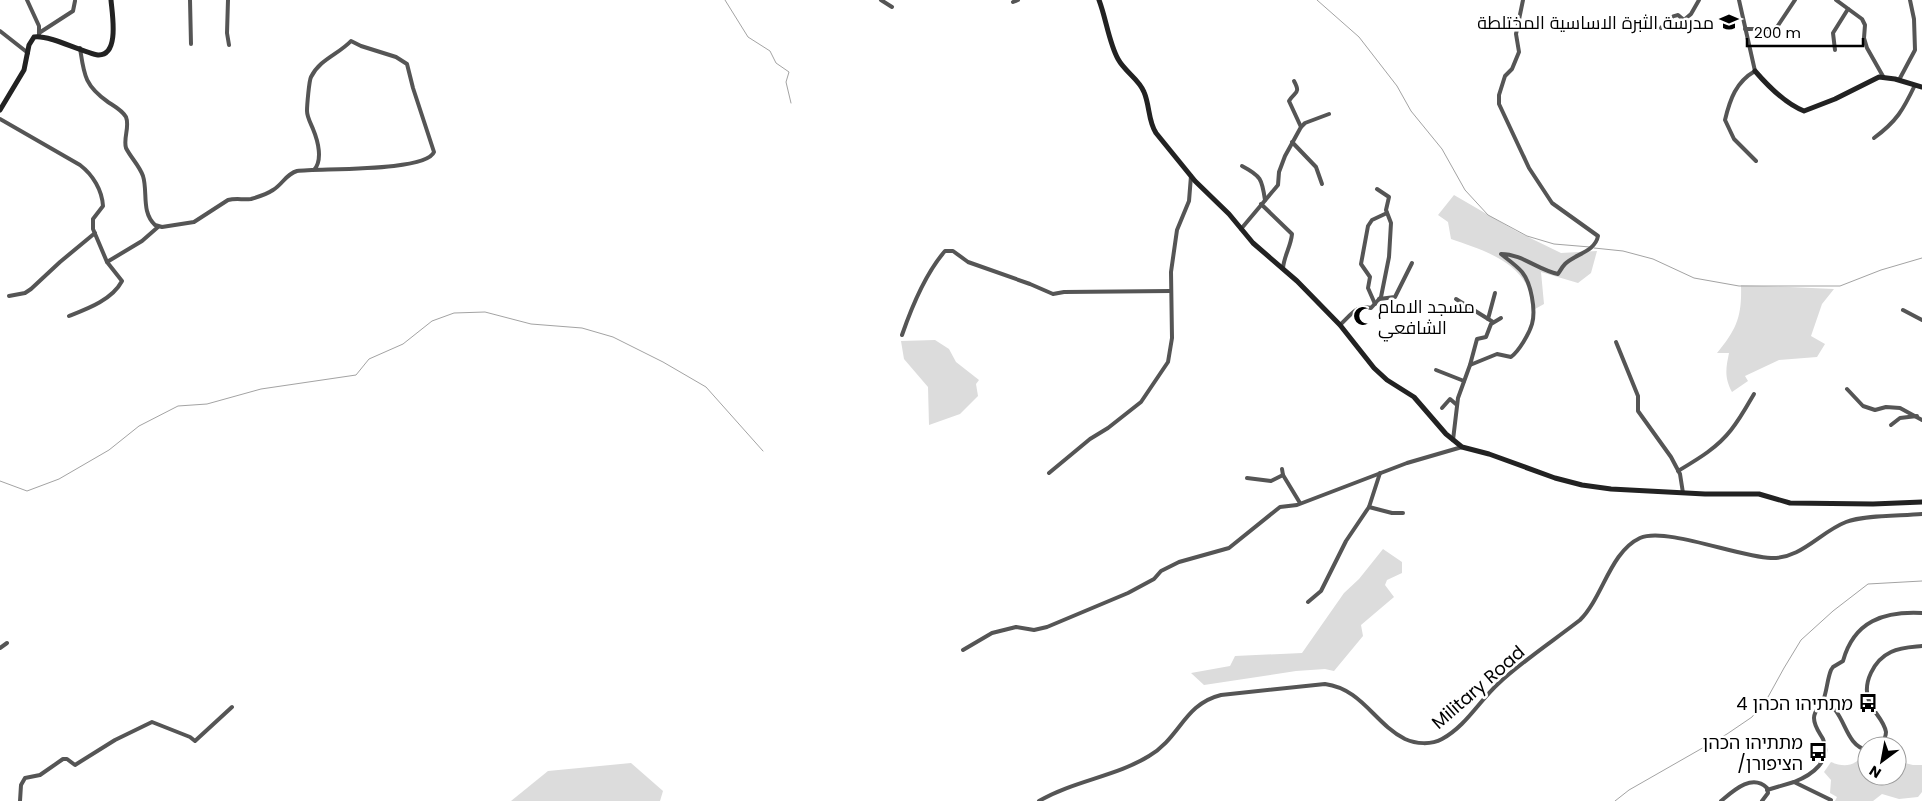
<svg xmlns="http://www.w3.org/2000/svg" width="1922" height="801" viewBox="0 0 1922 801" font-family="Poppins,Cairo,'Noto Sans Hebrew',sans-serif">
<rect width="100%" height="100%" fill="#fff"/>
<g fill="#dcdcdc">
<path d="M1454 195 1516 231 1561 253 1597 251 1591 273 1578 283 1541 272 1544 304 1535 309C1532 301 1531 293 1527 286 1514 259 1477 248 1451 239L1448 222 1438 215Z"/>
<path d="M1741 285 1834 289 1822 304 1811 336 1825 344 1817 357 1779 360 1745 376 1748 381 1732 392C1724 377 1726 368 1729 353H1717C1737 329 1742 316 1741 285Z"/>
<path d="M935 340 949 349 956 362 979 380 976 384 978 396 960 414 929 425 928 387 904 359 901 341Z"/>
<path d="M1383 549 1402 562V573L1387 580 1385 585 1394 597 1361 625 1363 636 1334 671 1325 669 1296 671 1204 685 1191 673 1230 666 1235 656 1302 653 1344 593 1359 579Z"/>
<path d="M1862 757H1867V776H1897V761L1913 765H1922V792L1918 797 1899 799 1882 794 1873 801H1835L1837 797 1830 793 1831 780 1824 772 1831 762C1843 767 1852 767 1862 757Z"/>
<path d="M631 763 663 791 660 801H511L548 771Z"/>
</g>
<g fill="none" stroke-linecap="round" stroke-linejoin="round">
<g stroke="#a3a3a3" stroke-width="1">
<path d="M725 0 748 37 770 51 776 63 789 72 786 82 791 103"/>
<path d="M1317 0 1359 37 1397 86 1411 111 1442 149 1465 190 1488 215 1527 236 1554 244 1590 247"/>
<path d="M1594 248 1623 251 1653 259 1694 278 1739 286H1840L1881 270 1922 258"/>
<path d="M0 481 27 491 59 479 109 450 139 426 178 406 207 404 261 389 356 375 369 359 403 344 432 321 454 313 485 312 531 324 582 328 613 337 663 362 706 387 763 451"/>
<path d="M1615 801 1629 790 1727 734 1752 717 1768 697 1784 668 1801 640 1833 611 1868 584 1922 581"/>
</g>
<g stroke="#555" stroke-width="4">
<path d="M27 0 39 26V35"/>
<path d="M190 0 191 44"/>
<path d="M228 0 227 33 229 45"/>
<path d="M881 0 892 7"/>
<path d="M1739 0 1755 71C1736 82 1730 99 1725 120L1734 139 1756 161"/>
<path d="M1836 0 1862 19 1865 25 1864 38 1867 48 1884 78"/>
<path d="M1013 2 1018 0"/>
<path d="M1661 28C1666 22 1670 16 1678 15L1684 20 1691 14 1699 0"/>
<path d="M1745 29H1774L1777 27 1795 0"/>
<path d="M0 31 28 53"/>
<path d="M39 33 73 11 75 1"/>
<path d="M80 48C84 74 84 85 108 102 114 106 122 110 126 117 130 127 123 138 126 148 131 158 139 165 143 176 148 192 141 212 155 225L162 227 194 222 228 200C236 198 243 200 251 199 258 197 267 194 273 190 283 184 286 174 297 171 320 168 426 172 434 152L413 88 407 64 396 57 361 46 351 41C339 54 320 59 311 77 309 81 307 106 307 111 307 117 311 124 313 129 318 141 323 160 314 170"/>
<path d="M1835 50 1833 33 1848 9"/>
<path d="M1899 80 1915 50 1914 19 1910 0"/>
<path d="M1294 81C1301 94 1295 91 1289 101L1301 127"/>
<path d="M0 119 80 165C93 175 102 190 103 206L93 219V229L107 262 122 281C112 300 87 309 69 316"/>
<path d="M1874 138C1897 121 1903 110 1915 85"/>
<path d="M1292 142 1316 167 1322 184"/>
<path d="M1242 166C1261 176 1262 179 1265 200"/>
<path d="M1261 204 1292 234C1291 246 1284 256 1283 268"/>
<path d="M1241 229 1278 185 1279 172 1285 156 1301 127 1305 123 1329 114"/>
<path d="M107 262 142 241 158 227"/>
<path d="M9 296 25 293 31 289 60 262 95 233"/>
<path d="M1379 299 1395 297 1412 263"/>
<path d="M1456 299 1493 322"/>
<path d="M1375 304 1368 288 1370 277 1361 264 1368 226 1372 220 1387 213"/>
<path d="M1903 310 1922 320"/>
<path d="M1488 319 1495 293"/>
<path d="M1340 325C1350 316 1357 304 1371 308L1381 297 1389 257 1391 223 1386 210 1389 197 1377 189"/>
<path d="M902 335C912 306 925 274 945 251H953L968 262 1030 284 1053 294 1064 292 1171 291"/>
<path d="M1616 342 1638 396V411L1671 457 1680 474 1683 493"/>
<path d="M1470 365 1477 339 1486 337 1491 324 1501 318"/>
<path d="M1436 370 1464 381"/>
<path d="M1847 389 1863 406 1875 410 1886 407 1900 408 1922 420"/>
<path d="M1442 408 1450 399 1457 405"/>
<path d="M1891 425 1900 418 1917 416"/>
<path d="M1453 440 1458 398 1470 365 1497 354 1511 357C1519 351 1529 334 1532 324 1536 310 1531 283 1522 272 1516 265 1507 259 1501 254 1522 254 1538 270 1558 274 1560 271 1562 267 1565 264 1575 254 1595 252 1598 236L1552 203 1529 168 1499 104V95L1505 76 1512 69 1519 52 1516 34 1523 0"/>
<path d="M1282 469 1283 475 1300 503"/>
<path d="M1678 471C1698 459 1717 448 1731 430 1740 419 1747 406 1754 394"/>
<path d="M1049 473 1090 439 1108 428 1141 402 1168 362 1172 338 1171 272 1177 230 1189 201 1191 176"/>
<path d="M1247 478 1271 481 1283 475"/>
<path d="M1369 507 1392 513H1403"/>
<path d="M1308 602 1321 591 1346 541 1369 507 1380 473"/>
<path d="M0 648 7 643"/>
<path d="M963 650 992 633 1016 627 1034 630 1047 627 1128 593 1154 579 1161 571 1179 562 1229 548 1280 507 1297 505 1407 463 1462 447"/>
<path d="M1823 701C1846 709 1843 745 1867 750"/>
<path d="M1880 746C1883 742 1886 737 1886 732 1884 720 1873 712 1869 701 1862 683 1874 660 1891 652 1901 647 1912 647 1922 646"/>
<path d="M1794 782C1812 775 1832 761 1823 739 1819 732 1814 726 1814 718 1814 711 1820 706 1823 701 1827 691 1827 680 1831 670L1833 667 1843 661C1854 621 1884 611 1922 613"/>
<path d="M1767 790 1794 782 1831 800"/>
<path d="M20 801 21 785 25 778 40 775 63 759H67L75 765 115 740 152 722 190 737 195 741 232 707"/>
<path d="M1039 801C1073 781 1117 776 1149 756 1180 738 1184 704 1221 695L1325 684C1362 689 1374 723 1405 739 1416 744 1431 745 1442 739 1466 726 1479 701 1499 683 1524 660 1553 641 1580 620 1603 597 1610 552 1640 538 1666 527 1739 557 1771 558 1801 559 1820 532 1846 522 1864 515 1901 516 1922 514"/>
<path d="M1721 801C1733 791 1752 773 1767 788L1768 793 1762 801"/>
</g>
<g stroke="#222" stroke-width="5">
<path d="M1099 0C1106 18 1109 43 1118 59 1125 72 1139 79 1144 92 1150 106 1148 121 1156 133L1195 181 1229 214 1253 243 1297 281 1340 325 1374 368 1387 380 1414 397 1446 434 1462 447 1489 454 1555 478 1582 485 1611 489 1705 494H1759L1790 503 1873 504 1922 502"/>
<path d="M1755 71C1768 86 1786 104 1804 111L1835 99 1879 77 1895 79 1922 87"/>
<path d="M0 110 24 70 29 45 34 37C41 36 47 38 54 40 64 43 90 54 98 55 120 56 112 13 111 0"/>
</g>
</g>
<defs>
<g id="school-bare" transform="scale(1.5)"><path d="M0-5L7-2L0 1L-7-2ZM-4 1L0 2.5L4 1V4Q0 6-4 4Z" fill="#000" stroke="#fff" stroke-width="2.5" paint-order="stroke"/></g>
<g id="mosque-bare" transform="scale(1.5)"><path d="M3.5-4.9A6 6 0 1 0 3.5 4.9A5 5 0 1 1 3.5-4.9Z" fill="#000" stroke="#fff" stroke-width="2.5" paint-order="stroke"/></g>
<g id="bus-bare" transform="scale(1.5)"><path d="M-5-6H5V4H4V6H2V4H-2V6H-4V4H-5ZM-3.5-4V0h7V-4ZM-3.5 1.2v1.5H-2V1.2ZM2 1.2v1.5H3.5V1.2Z" fill="#000" stroke="#fff" stroke-width="2.5" paint-order="stroke"/></g>
</defs>
<g fill-rule="evenodd">
<use href="#school-bare" x="1729" y="22"/>
<use href="#mosque-bare" x="1363" y="316"/>
<use href="#bus-bare" x="1868" y="703"/>
<use href="#bus-bare" x="1818" y="752"/>
</g>
<g text-anchor="middle" dominant-baseline="central" stroke-width="5" stroke-linejoin="round" paint-order="stroke">
<g font-size="18" fill="#000" stroke="#fff" text-anchor="end">
<text x="1714" y="22">مدرسة الثبرة الاساسية المختلطة</text>
<text x="1378" y="306" text-anchor="start">مسجد الامام<tspan x="1378" dy="21">الشافعي</tspan></text>
<text x="1853" y="703">מתתיהו הכהן 4</text>
<text x="1803" y="742">מתתיהו הכהן<tspan x="1803" dy="21">/הציפורן</tspan></text>
</g>
<g font-size="18" fill="#000" stroke="#fff">
<text transform="translate(1478 687) rotate(-41)">Military Road</text>
</g>
</g>
<g transform="translate(1882 761) rotate(212)"><circle r="24" fill="#ffffff" stroke="#999999"/>
<path d="M0-4L9 19L0 12L-9 19Z" fill="#000000"/>
<text y="-8" font-size="14" font-weight="bold" text-anchor="middle" fill="#000000">N</text>
</g>
<path d="M1747 38v8h116v-8" fill="none" stroke="#000000" stroke-width="2.5"/>
<text x="1754" y="38" font-size="15" fill="#000000" stroke="#ffffff" stroke-width="4" paint-order="stroke">200 m</text>
</svg>
